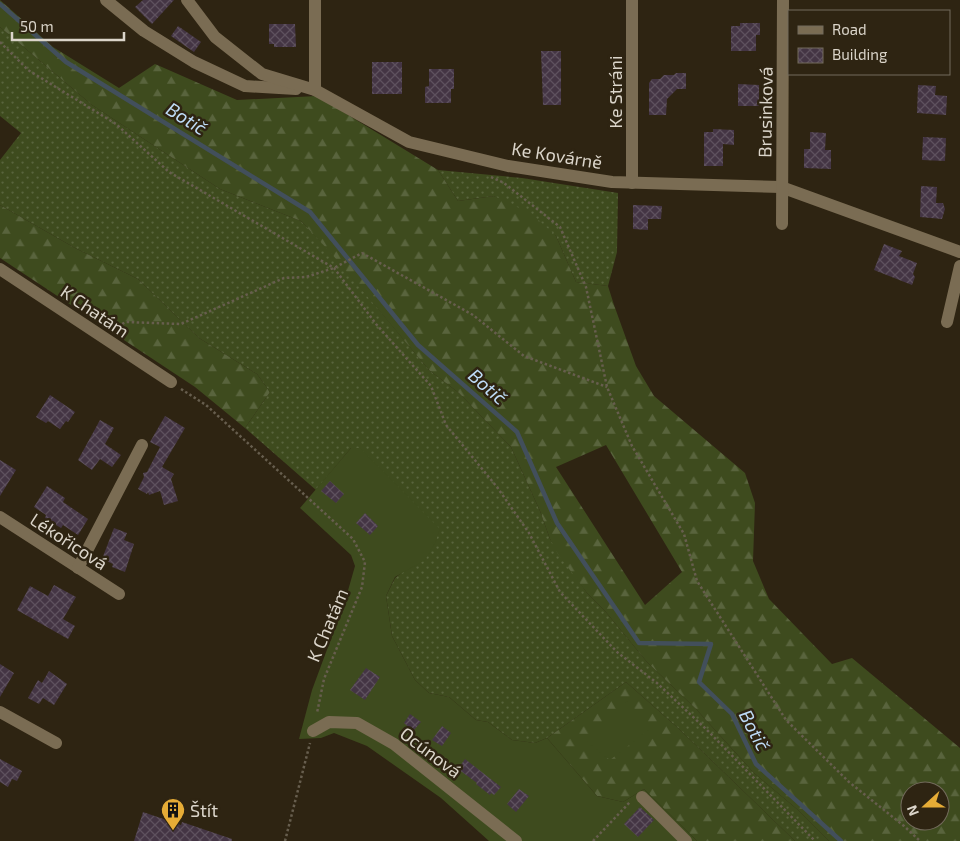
<svg xmlns="http://www.w3.org/2000/svg" width="960" height="841" viewBox="0 0 960 841" font-family="'Exo 2',sans-serif">
<defs>
<pattern id="grass-dots" width="8" height="8" patternUnits="userSpaceOnUse" patternTransform="scale(1.25)"><rect width="8" height="8" fill="#3e4b1e"/><path d="M2 2h.1M6 6h.1" fill="none" stroke="#59643d" stroke-width="1.8" stroke-linecap="round"/></pattern>
<pattern id="forest-firs" width="22" height="20" patternUnits="userSpaceOnUse" patternTransform="scale(1.25)"><rect width="22" height="20" fill="#3e4b1e"/><path d="M5 1l3.5 6h-7zM16 11l3.5 6h-7z" fill="#59643d"/></pattern>
<pattern id="building-cross-hatch" width="8" height="8" patternUnits="userSpaceOnUse" patternTransform="scale(1.25)"><rect width="8" height="8" fill="#443544"/><path d="M0 0l8 8M0 8l8-8" fill="none" stroke="#5e515e"/></pattern>
</defs>
<rect width="100%" height="100%" fill="#2e2412"/>
<g fill="url(#grass-dots)">
<path d="M0 27 92 105 220 189 301 221 331 252 429 370 459 393 511 447 540 511 550 539 587 593 605 611 647 662 696 709 754 773 798 810 829 841H795L678 728 626 682 547 738 535 743 512 740 488 722 476 720 449 697 429 693 415 680 392 636 386 596 395 578 405 570 351 448 316 490 245 428 270 392 257 374 199 338 138 279 75 248 0 205V160L21 133 0 116Z"/>
<path d="M438 170 522 178 618 193 617 252 608 286 576 282 556 236 494 196 458 201Z"/>
</g>
<g fill="url(#forest-firs)" fill-rule="evenodd">
<path d="M0 0 53 47 119 88 155 64 237 100 317 96 438 170 458 201 494 196 532 214 556 236 576 282 608 286 614 305 636 366 654 396 745 473 755 503 753 561 769 599 832 664 852 658 960 748V841H829L798 810 754 773 696 709 647 662 605 611 587 593 558 554 550 539 540 511 511 447 459 393 429 370 331 253 301 221 220 189 92 105 0 27ZM606 445 682 572 645 605 556 467ZM910 791H940V821H910Z"/>
<path d="M0 205 75 248 138 279 199 338 257 374 270 392 245 428 195 387 0 258Z"/>
<path d="M626 682 678 728 795 841H697L644 789 623 802 597 796 547 738Z"/>
</g>
<g fill="#3e4b1e">
<path d="M351 448H360L440 529 435 543 425 560 395 577 386 596 392 636 415 680 429 693 449 697 476 720 488 722 512 740 535 743 547 738 597 796 623 802 644 789 697 841H489L441 798 367 746 334 733 321 738 299 739 312 690 345 601 355 566 351 555 300 508Z"/>
<path d="M627 701 652 727 610 760 587 742Z"/>
</g>
<g fill="none" stroke-linecap="round" stroke-linejoin="round">
<path stroke="#424f5b" stroke-width="4.5" d="M0 4 66 62 310 212 418 345 517 432 557 523 639 643 711 644 699 682 732 714 756 764 841 841"/>
</g>
<g fill="url(#building-cross-hatch)">
<path d="M143 0H174L152 24 135 7Z"/>
<path d="M740 23H760V35H756V51H731V26H740Z"/>
<path d="M269 24H295L296 47H274V44H269Z"/>
<path d="M178 26 201 42 194 52 171 36Z"/>
<path d="M541 51H561V105H543Z"/>
<rect x="372" y="62" width="30" height="32"/>
<path d="M429 69H454V89H451V103H425V87L429 86Z"/>
<path d="M676 73H686V89H677L667 99 666 115H649V83L652 79H660L664 75H674Z"/>
<path d="M738 84 759 85V106H738Z"/>
<path d="M918 85 936 86 935 95 947 96 946 115 917 113Z"/>
<path d="M713 129 734 130V145L723 144V166H704V132H713Z"/>
<path d="M810 132 826 133 825 150H831V169L804 168V149H810Z"/>
<path d="M923 137 946 138 945 161 922 160Z"/>
<path d="M921 186 937 187 936 203H943L945 209 942 219 920 217Z"/>
<path d="M633 205 662 206 661 219H648V230L633 229Z"/>
<path d="M884 244 902 251 899 256 917 263 913 274 915 277 912 285 874 270Z"/>
<path d="M50 395 75 412 68 422 66 421 60 429 48 421 46 423 36 417Z"/>
<path d="M165 416 185 428 162 467 174 474 171 479 178 501 164 505 160 491 149 495 148 492 147 494 138 489 144 477 143 473 147 472 160 447 150 442Z"/>
<path d="M100 420 114 428 105 444 121 455 112 467 100 459 92 470 78 460Z"/>
<path d="M0 460 16 470 0 496Z"/>
<path d="M330 481 344 494 336 503 321 491Z"/>
<path d="M47 486 65 498 63 502 88 519 78 535 63 525 61 528 56 525 50 527 49 521 45 518 46 515 34 507Z"/>
<path d="M365 513 378 526 370 535 356 523Z"/>
<path d="M114 528 127 533 124 540 134 544 125 572 112 567 113 564 102 559Z"/>
<path d="M54 585 76 597 63 619 75 626 68 639 17 610 30 586 48 596Z"/>
<path d="M0 664 14 673 0 697Z"/>
<path d="M366 668 380 677 365 700 350 690Z"/>
<path d="M49 671 67 684 54 705 43 698 39 704 28 698 38 680 42 683Z"/>
<path d="M410 714 421 722 413 731 404 723Z"/>
<path d="M442 726 451 733 442 746 432 740Z"/>
<path d="M0 759 22 771 17 781 12 779 8 787 0 782Z"/>
<path d="M465 759 501 787 494 795 491 793 490 795 476 784 477 783 458 769Z"/>
<path d="M519 789 529 796 516 812 507 804Z"/>
<path d="M640 807 654 820 638 837 624 824Z"/>
<path d="M143 812 181 825 182 822 232 839V841H134Z"/>
</g>
<g fill="none" stroke-linecap="round" stroke-linejoin="round">
<g stroke="#675e4e" stroke-width="2.5" stroke-dasharray="2.5 2.5" stroke-linecap="butt">
<path d="M0 42 28 70 116 124 169 172 334 268 376 324 431 386 446 425 497 487 529 533 560 592 617 652 657 683 708 731 815 841"/>
<path d="M491 177 504 183 560 227 586 287 607 387 632 446 684 534 697 581 786 720 849 782 904 826 920 841"/>
<path d="M113 328 126 322 181 324 284 278 306 277 334 268 362 253 473 315 524 356 607 387"/>
<path d="M181 389 206 405 353 539 365 562 362 587 324 679 317 713"/>
<path d="M285 841 310 743"/>
<path d="M593 841 630 802"/>
</g>
<g stroke="#7a6c53" stroke-width="12">
<path d="M106 0 144 31 194 62 245 86 296 89"/>
<path d="M187 0 215 37 262 74 315 90 409 142 508 166 612 182 781 187 960 252"/>
<path d="M632 0V183"/>
<path d="M315 90V0"/>
<path d="M782 224 783 0"/>
<path d="M0 269 171 382"/>
<path d="M947 322 960 266"/>
<path d="M0 517 119 594"/>
<path d="M78 568 142 445"/>
<path d="M0 712 56 743"/>
<path d="M313 731 329 722 357 723 394 744 516 841"/>
<path d="M642 797 686 841"/>
</g>
</g>
<defs>
<g id="building-pin" transform="scale(1.25)"><path d="M0 17L-7.5 6A9.5 9.5 0 1 1 7.5 6Z" fill="#e6ac36" stroke="#2e2412"/><path d="M-4-6H4V6H1V3H-1V6H-4ZM-2.5-4.3h1.7v1.8h-1.7ZM.8-4.3h1.7v1.8H.8ZM-2.5-1h1.7V.8h-1.7ZM.8-1h1.7V.8H.8Z" fill="#111"/></g>
</defs>
<g fill-rule="evenodd">
<use href="#building-pin" x="173" y="810"/>
</g>
<g text-anchor="middle" dominant-baseline="central" stroke-width="5" stroke-linejoin="round" paint-order="stroke">
<g font-size="18" fill="#dbd5ca" stroke="#2e2412">
<text transform="translate(615 92) rotate(-90)">Ke Stráni</text>
<text transform="translate(765 112) rotate(-89)">Brusinková</text>
<text transform="translate(557 155) rotate(9)">Ke Kovárně</text>
<text transform="translate(95 311) rotate(34)">K Chatám</text>
<text transform="translate(69 541) rotate(33)">Lékořicová</text>
<text transform="translate(327 625) rotate(-67)">K Chatám</text>
<text transform="translate(431 752) rotate(37)">Ocúnová</text>
</g>
<g font-size="18" fill="#dbd5ca" stroke="#2e2412" text-anchor="start">
<text x="190" y="810">Štít</text>
</g>
<g font-size="19" font-style="italic" fill="#bedbf6" stroke="#2e2412">
<text transform="translate(187 118) rotate(32)">Botič</text>
<text transform="translate(488 386) rotate(41)">Botič</text>
<text transform="translate(755 730) rotate(62)">Botič</text>
</g>
</g>
<rect x="788" y="10" width="162" height="65" fill="#2e2412" stroke="#736b5c"/>
<rect x="798" y="26" width="25" height="8" fill="#7a6c53" stroke="#736b5c"/>
<text x="832" y="35" font-size="15" fill="#dbd5ca">Road</text>
<rect x="798" y="48" width="25" height="15" fill="url(#building-cross-hatch)" stroke="#736b5c"/>
<text x="832" y="60" font-size="15" fill="#dbd5ca">Building</text>
<g transform="translate(925 806) rotate(249)"><circle r="24" fill="#2e2412" stroke="#736b5c"/>
<path d="M0-4L9 19L0 12L-9 19Z" fill="#e6ac36"/>
<text y="-8" font-size="14" font-weight="bold" text-anchor="middle" fill="#dbd5ca">N</text>
</g>
<path d="M12 32v8h112v-8" fill="none" stroke="#dbd5ca" stroke-width="2.5"/>
<text x="20" y="32" font-size="15" fill="#dbd5ca" stroke="#2e2412" stroke-width="4" paint-order="stroke">50 m</text>
</svg>
